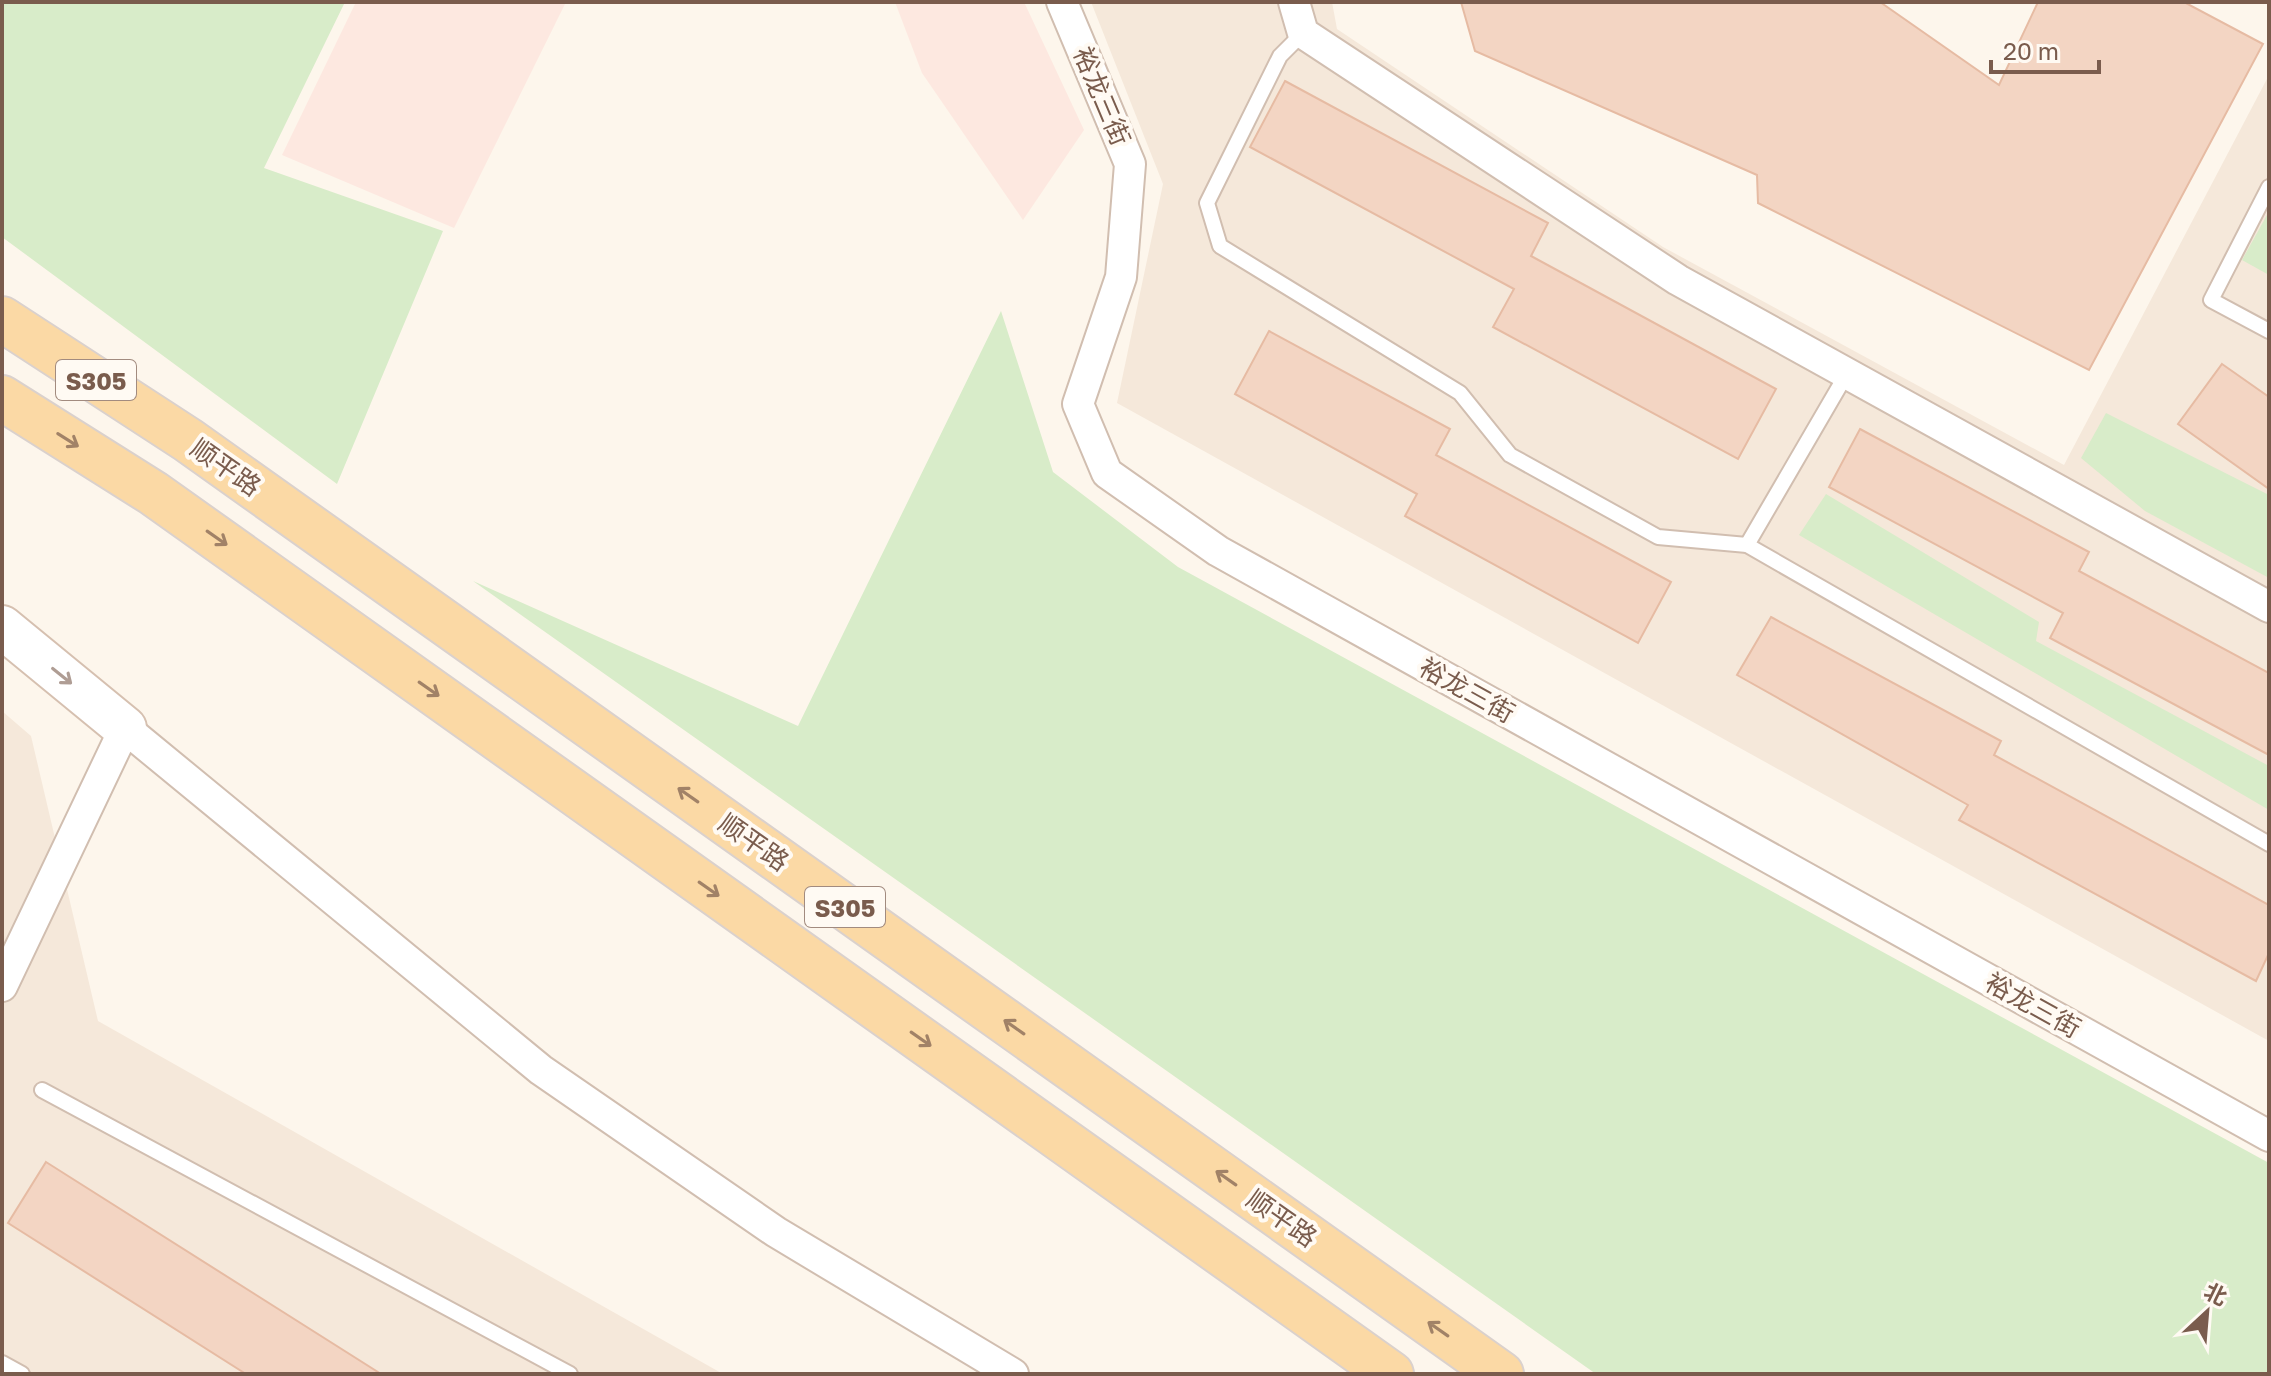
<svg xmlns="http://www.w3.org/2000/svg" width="2271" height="1376" viewBox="0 0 2271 1376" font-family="'Golos Text','Noto Sans SC',sans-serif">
<rect width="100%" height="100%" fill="#fdf6ec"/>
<g fill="#f5e8da">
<path d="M1091 2H1332L1337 29 1663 247 2064 465 2269 75V1041L1117 403 1163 184Z"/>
<path d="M2 711 31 736 98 1021 723 1374H2Z"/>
</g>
<g fill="#fde8e0">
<path d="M356 2H566L454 228 282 155Z"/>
<path d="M895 2H1024L1084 130 1023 220 922 73Z"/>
</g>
<g fill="#d8ecc9">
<path d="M2 2H345L264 168 443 231 337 484 2 237Z"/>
<path d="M2267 215 2269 216V275L2242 260Z"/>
<path d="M1001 311 1053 472 1178 567 2269 1163V1374H1596L473 581 798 726Z"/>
<path d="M2106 413 2269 495V578L2145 511 2081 458Z"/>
<path d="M1826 494 2039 622 2036 641 2269 766V810L1799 535Z"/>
</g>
<g fill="#f3d5c3" stroke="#e6bba3" stroke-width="2">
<path d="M1461 2H1880L1999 85 2038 2H2184L2263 44 2089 370 1758 203 1757 175 1475 51Z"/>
<path d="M1285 81 1548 223 1531 256 1776 389 1738 459 1493 327 1514 289 1250 147Z"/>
<path d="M1269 331 1450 429 1436 455 1671 582 1638 643 1405 516 1417 494 1235 394Z"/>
<path d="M2222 364 2269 397V489L2178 424Z"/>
<path d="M1860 429 2089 552 2079 571 2269 673V755L2050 638 2063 613 1829 487Z"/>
<path d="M1771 617 2001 741 1994 755 2269 905V953L2256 981 1959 820 1968 805 1737 675Z"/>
<path d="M46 1162 381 1374H246L8 1223Z"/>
</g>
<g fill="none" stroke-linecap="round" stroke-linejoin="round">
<g stroke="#d1beb0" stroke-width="18">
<g id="lane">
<path d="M1303 33 1280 56 1207 203 1220 246 1460 393 1510 455 1658 537 1747 545 2269 844"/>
<path d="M2269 187 2211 300 2269 331"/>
<path d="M1747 545 1846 375"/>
<path d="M42 1090 570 1374"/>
<path d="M2 1363 22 1374"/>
</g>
</g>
<g stroke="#d1beb0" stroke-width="34">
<g id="street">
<path d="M1062 2 1130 164 1121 277 1078 404 1107 473 1218 551 2269 1136"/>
<path d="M1294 2 1303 33 1678 280 2269 607"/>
<path d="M2 986 125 728 541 1070 776 1232 1013 1374"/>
</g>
</g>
<g stroke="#d6c0b0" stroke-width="46">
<path id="secondary" d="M2 627 125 728"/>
</g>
<g stroke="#dad1cd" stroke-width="48">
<g id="primary">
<path d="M2 319 188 440 1501 1374"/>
<path d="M2 398 153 493 1391 1374"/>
</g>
</g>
<use href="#lane" stroke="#fff" stroke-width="14"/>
<use href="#street" stroke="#fff" stroke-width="30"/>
<use href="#secondary" stroke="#fff" stroke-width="42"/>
<use href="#primary" stroke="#fbd9a5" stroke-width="44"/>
</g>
<defs><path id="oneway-shaft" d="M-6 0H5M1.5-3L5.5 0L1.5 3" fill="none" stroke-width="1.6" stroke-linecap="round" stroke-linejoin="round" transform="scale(2)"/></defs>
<g stroke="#a18267">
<use href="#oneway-shaft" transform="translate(68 440) rotate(32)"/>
<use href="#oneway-shaft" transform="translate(217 538) rotate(35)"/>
<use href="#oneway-shaft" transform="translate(429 689) rotate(35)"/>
<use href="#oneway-shaft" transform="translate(688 795) rotate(-145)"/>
<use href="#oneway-shaft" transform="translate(709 889) rotate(35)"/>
<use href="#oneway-shaft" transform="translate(1014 1027) rotate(-145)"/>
<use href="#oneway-shaft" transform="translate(921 1039) rotate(35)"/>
<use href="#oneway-shaft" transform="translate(1226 1178) rotate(-145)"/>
<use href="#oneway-shaft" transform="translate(1438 1329) rotate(-145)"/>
</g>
<use stroke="#af9d94" href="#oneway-shaft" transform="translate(62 676) rotate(39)"/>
<g text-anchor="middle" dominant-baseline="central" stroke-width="8" stroke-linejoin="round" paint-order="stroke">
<g fill="#fffaf3" stroke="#a28b7f" stroke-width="2">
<rect x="56" y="360" width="80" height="40" rx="6"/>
<rect x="805" y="887" width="80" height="40" rx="6"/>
</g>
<g font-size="24" font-weight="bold" fill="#7a5c4d">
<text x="96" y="380">S305</text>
<text x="845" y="907">S305</text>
</g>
<g font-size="26" fill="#7a5c4d" stroke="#fffaf3">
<text transform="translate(1102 96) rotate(67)">裕龙三街</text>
<text transform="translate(226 467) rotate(35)">顺平路</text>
<text transform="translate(1467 690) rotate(29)">裕龙三街</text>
<text transform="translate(754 842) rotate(35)">顺平路</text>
<text transform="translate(2033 1005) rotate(29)">裕龙三街</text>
<text transform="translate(1282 1218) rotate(35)">顺平路</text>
</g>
</g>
<rect width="2271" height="1376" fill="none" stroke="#7a5c4d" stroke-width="8"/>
<g transform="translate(2207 1312) rotate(26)" stroke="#fffaf3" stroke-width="6" paint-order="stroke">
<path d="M0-6L14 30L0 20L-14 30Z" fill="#7a5c4d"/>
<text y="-12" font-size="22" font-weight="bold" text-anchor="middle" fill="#7a5c4d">北</text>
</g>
<path d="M1991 60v12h108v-12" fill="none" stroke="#7a5c4d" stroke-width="4"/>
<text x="2003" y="60" font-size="24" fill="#7a5c4d" stroke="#fffaf3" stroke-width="6" paint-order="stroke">20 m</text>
</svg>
